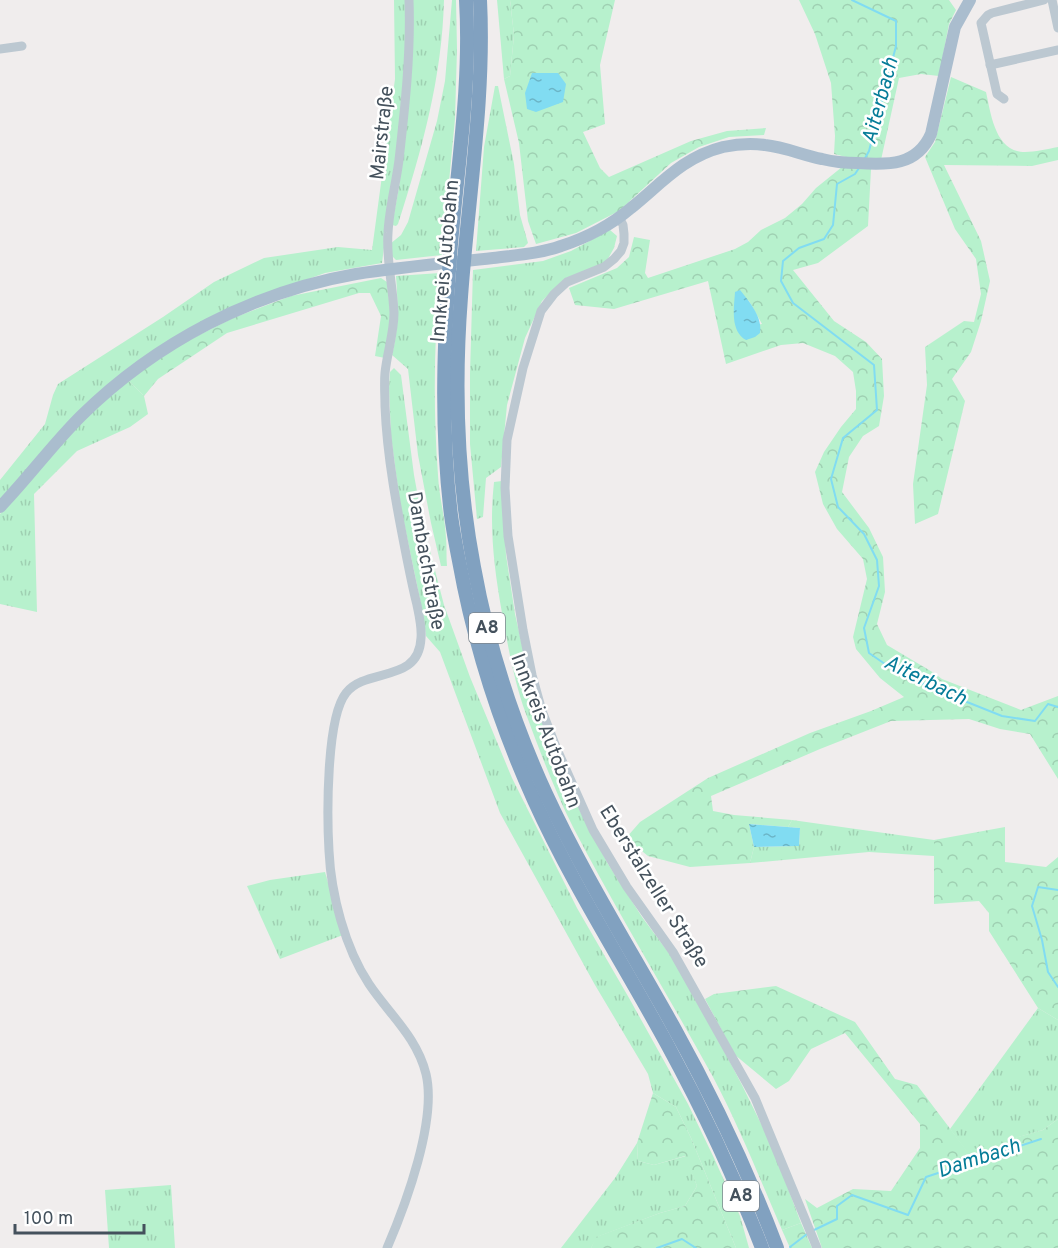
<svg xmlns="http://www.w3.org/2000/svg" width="1058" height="1248" viewBox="0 0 1058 1248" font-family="Overpass,sans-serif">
<defs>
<pattern id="grass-tufts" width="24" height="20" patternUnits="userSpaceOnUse" patternTransform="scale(1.5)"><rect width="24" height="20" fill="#b7f1cd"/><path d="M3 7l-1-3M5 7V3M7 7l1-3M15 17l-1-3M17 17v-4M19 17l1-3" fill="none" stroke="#9fd0b2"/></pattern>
<pattern id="forest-crowns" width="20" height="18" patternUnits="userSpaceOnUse" patternTransform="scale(1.5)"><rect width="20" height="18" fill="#b7f1cd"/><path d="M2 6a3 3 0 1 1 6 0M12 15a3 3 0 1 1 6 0" fill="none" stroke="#9fd0b2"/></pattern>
<pattern id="water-ripples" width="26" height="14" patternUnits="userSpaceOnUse" patternTransform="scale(1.5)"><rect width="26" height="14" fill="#81dcf2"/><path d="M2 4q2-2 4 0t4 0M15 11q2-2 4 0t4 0" fill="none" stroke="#6bb5c7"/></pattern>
</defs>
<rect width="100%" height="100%" fill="#f0eded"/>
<g fill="url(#grass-tufts)">
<path d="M394 0H407L405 83 382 263 325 273 258 297 151 352 0 500V480L45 424 53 395 58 384 163 317 214 282 264 258 338 247 372 250 395 79Z"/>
<path d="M412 0H444C442 78 422 150 398 224L396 226 392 225 399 187 407 116Z"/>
<path d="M452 0H456L457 49 455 119 442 255 396 260 392 256 390 244 401 235 408 222 437 121 445 81Z"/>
<path d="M497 0H510L514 35 510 76 504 79Z"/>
<path d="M495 86H498L514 164 520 215 528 243 524 247 476 251 484 147Z"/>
<path d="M610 230 617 236 614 248 605 264 566 278 542 301 525 338 507 405 501 467 486 478 483 517 477 519 470 444V373L473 270 543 261 571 251Z"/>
<path d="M440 273C434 341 433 408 438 475 439 496 445 517 446 538 447 547 446 557 447 566H441L431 523 418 455 408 369 392 355C399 327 398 304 396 276Z"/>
<path d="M394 368 401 375 414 475 423 524 444 605 470 677 512 778 577 908 629 998 688 1104 714 1158 740 1216 749 1248H736L691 1138 676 1107 653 1093 648 1074 595 985 500 813 440 652 426 636 423 614 400 503 391 436 389 388 390 372Z"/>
<path d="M128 380 144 396 148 414 130 427 77 451 34 494 37 612 0 604V514L64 440 88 415Z"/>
<path d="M502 481 506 555 515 614 528 672 551 748 581 813 608 864 642 917 671 956 699 1003 742 1085 772 1146 801 1223 782 1230C760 1179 739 1126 713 1077 667 993 617 912 573 827 555 791 540 752 526 714 514 682 508 646 502 613 494 568 489 527 494 482Z"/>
<path d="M792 820 934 840V856L869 852 750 863 754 847 799 846 800 828 788 827Z"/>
<path d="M325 872 343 935 280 959 247 886 270 880Z"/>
<path d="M1038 1008 1058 1020V1119L1043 1130 967 1152 950 1129Z"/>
<path d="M637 1143 638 1161 654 1165 686 1156 697 1186 685 1206 660 1213 597 1237 591 1248H561L615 1178Z"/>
<path d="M171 1185 175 1248H109L105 1190Z"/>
</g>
<g fill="url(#forest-crowns)" fill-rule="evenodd">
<path d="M510 0H615L600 65 605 124 583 132 600 168 609 177 691 141 727 131 766 128 764 135 729 137 699 147 671 163 619 211 576 233 536 244 528 221 519 143 504 79 510 76 514 35Z"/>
<path d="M799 0H949L956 10 949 24 939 76 921 74 899 78 881 160 854 159 834 154 835 136 831 83 815 34Z"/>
<path d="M951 77 986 92C991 114 995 152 1025 152 1035 152 1047 149 1058 147V160L1032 166 944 165 981 241 990 281 981 321 971 352 952 379 965 401 938 514 915 524 913 484 927 385 925 347 964 321 974 322 981 294 976 259 955 229 925 157 935 142Z"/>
<path d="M842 167 871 169 868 226 818 263 793 270 834 321 866 342 882 359 884 396 879 426 863 436 849 457 842 492 869 528 883 557 885 592 877 624 887 645 934 673 942 679 1021 710 1058 696V779L1030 734 1000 729 969 719 891 721 820 749 711 796 713 811 734 815 792 820 788 827 749 824 754 847 750 863 690 867 648 856 626 838 640 822 708 778 810 733 871 711 904 697 880 678 856 649 853 637 867 579 863 559 837 529 823 504 815 472 824 452 841 427 856 409V391L853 372 835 356 803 343 781 345 726 364 708 281 614 309 575 305 569 288 617 268 629 257 634 237 650 240 645 273 648 278 735 249 748 242 761 230 785 218 802 204 816 188ZM735 292 749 301 762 324 736 328Z"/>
<path d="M381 278 387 282 391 318 385 358 375 356 381 316 370 293H359L227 333 158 379 144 396 128 380 175 347 233 318 291 296Z"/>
<path d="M1005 827V862L1046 867 1058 857V1020L1038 1008 989 931V913L979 901 934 904V840Z"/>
<path d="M776 986 855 1022 895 1079 917 1085 967 1151 1043 1130 1058 1119V1248H822L805 1199 817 1208 853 1189 891 1191 920 1148V1124L845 1033 811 1049 789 1081 776 1089 735 1055 705 999 714 994Z"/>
<path d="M653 1093 676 1107 691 1138 736 1248H591L596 1237 660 1213 685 1206 697 1186 685 1156 654 1165 638 1161 637 1143Z"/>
<path d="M801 1223 812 1248H790L782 1230Z"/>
</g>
<g fill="url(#water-ripples)">
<path d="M532 73H558L566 84 563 102 536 112 527 109 525 93Z"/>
<path d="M740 290C750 302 763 318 760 333L755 337 746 340C730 331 734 308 735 292Z"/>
<path d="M749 824 800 828 799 846 754 847Z"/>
</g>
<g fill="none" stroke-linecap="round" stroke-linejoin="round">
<g stroke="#81dcf2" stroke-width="2">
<path d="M852 0 896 21V46L869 151 864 160"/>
<path d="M859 168 855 174 837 184 833 225 824 239 799 248 783 261 781 281 793 303 874 365 877 410 843 438 831 479 838 507 864 534 877 560 879 586 864 628 869 653 898 673 947 694 1002 716 1035 721 1048 704 1058 707"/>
<path d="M1058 890 1038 887 1032 906 1042 940 1048 972 1058 987"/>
<path d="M812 1231 837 1219V1206L852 1195 908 1215 926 1177 1041 1139"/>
<path d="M790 1247 807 1234"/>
<path d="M657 1248 682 1239 696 1248"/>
</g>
<g stroke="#bcc8d1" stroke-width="9">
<path d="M1052 0 1058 28"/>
<path d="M0 49 22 46"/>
<path d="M990 65 1058 50"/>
<path d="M1004 99 997 94 981 23 988 15 992 13 1044 0"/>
<path d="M619 217 623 225 624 234V243L621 251 614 259 604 267 567 282 554 294 541 311 523 368 507 440 505 488 508 536 523 630 532 675 542 711 556 747 593 830 627 887 673 952 755 1098 817 1248"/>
<path d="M387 1248C406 1204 437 1120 426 1074 417 1037 389 1014 369 984 345 948 331 894 329 851 327 817 326 718 346 693 366 667 419 684 421 638 422 627 419 615 417 605 413 589 410 574 407 559 397 509 387 457 385 406 385 395 384 384 385 373 387 353 394 333 394 313 393 286 386 260 388 233 389 209 396 184 399 160 405 107 411 53 409 0"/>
</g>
<path stroke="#aabdce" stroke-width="12" d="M0 507C28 478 52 445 81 416 156 342 253 292 356 274 401 267 447 263 493 258 516 255 539 254 561 246 586 238 611 225 631 208 661 184 683 157 723 147 737 144 751 143 765 145 785 147 802 155 822 159 834 162 846 163 858 163 888 165 917 166 931 134L955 27 970 0"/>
<g stroke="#81a1c0" stroke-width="14">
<path d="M466 0C471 82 458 163 451 244 444 334 440 425 451 515 453 530 456 546 459 561 474 644 499 723 534 800 572 884 623 963 667 1044 703 1110 735 1178 762 1248"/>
<path d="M480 0C485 99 468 198 461 297 454 388 457 478 474 567 488 645 513 722 546 794 583 874 630 949 673 1026 713 1098 748 1171 777 1248"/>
</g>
</g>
<g text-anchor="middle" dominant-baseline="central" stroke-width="5" stroke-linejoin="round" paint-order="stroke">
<g fill="#fff" stroke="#7c858d" stroke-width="1.5">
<rect x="469" y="613" width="36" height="30" rx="4.5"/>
<rect x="723" y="1181" width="36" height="30" rx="4.5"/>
</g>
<g font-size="18" font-weight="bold" fill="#44515c">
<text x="487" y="628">A8</text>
<text x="741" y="1196">A8</text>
</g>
<g font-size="20" fill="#44515c" stroke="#fff">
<text transform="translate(383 133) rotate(-84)">Mairstraße</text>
<text transform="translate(446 261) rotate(-85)">Innkreis Autobahn</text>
<text transform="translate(425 561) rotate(80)">Dambachstraße</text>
<text transform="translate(545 731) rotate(69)">Innkreis Autobahn</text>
<text transform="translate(653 887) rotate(58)">Eberstalzeller Straße</text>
</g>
<g font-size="21" font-style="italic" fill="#057c98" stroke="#fff">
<text transform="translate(881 101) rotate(-75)">Aiterbach</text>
<text transform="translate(925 681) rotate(26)">Aiterbach</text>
<text transform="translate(979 1159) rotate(-18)">Dambach</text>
</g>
</g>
<path d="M15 1224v9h129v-9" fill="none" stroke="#44515c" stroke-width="3"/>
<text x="24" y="1224" font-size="18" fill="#44515c" stroke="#ffffff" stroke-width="4.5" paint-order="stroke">100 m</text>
</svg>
